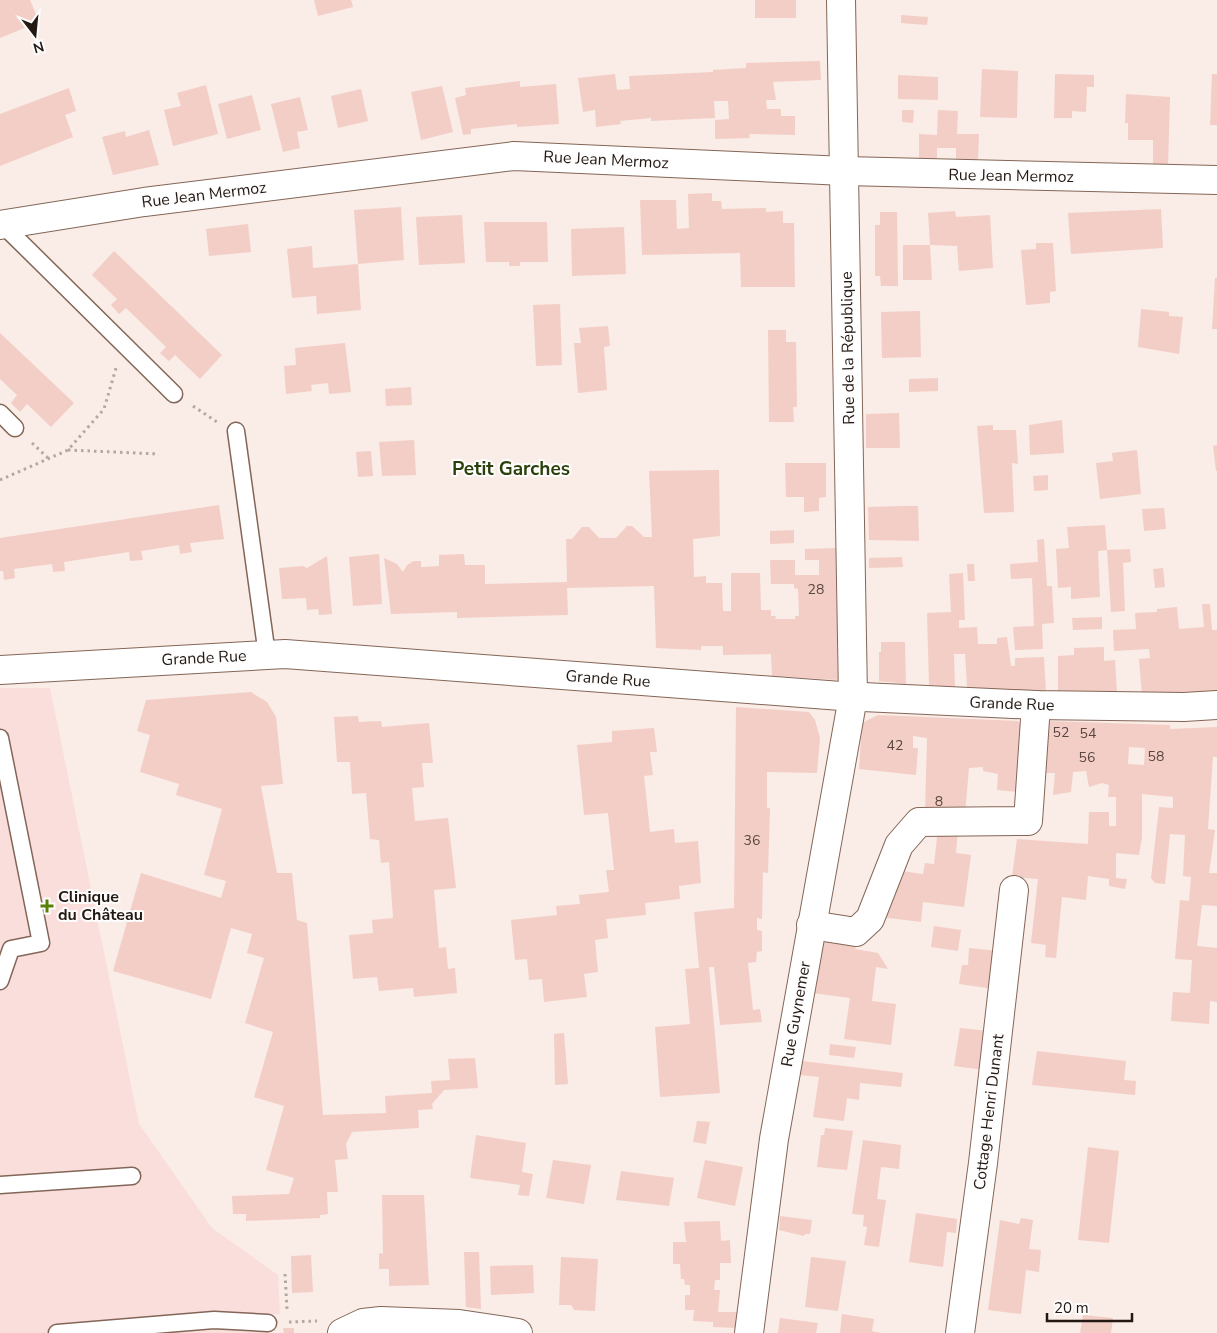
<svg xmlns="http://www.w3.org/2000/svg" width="1217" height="1333" viewBox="0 0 1217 1333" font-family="'Nunito Sans',sans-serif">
<rect width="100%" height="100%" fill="#faece6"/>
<path fill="#f9dedc" d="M0 688H50L139 1124 212 1228 278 1275 280 1314 267 1315 269 1333H0Z"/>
<g fill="#f3cec7" fill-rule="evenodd">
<path d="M0 0H30L39 22 0 38Z"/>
<path d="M314 0H351L353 7 318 16Z"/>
<rect x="755" y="0" width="41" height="18"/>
<path d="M901 15 928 17 927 25 901 23Z"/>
<path d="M820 61 821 80 773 82 776 100H766L767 109H781V116H795V135L749 134 750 138 715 139V120L729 119 728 101H714L715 118 651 121V118L620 121 621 124 596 127 595 110 583 112 578 78 615 74 617 90 630 89 629 76 713 72V70L746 68V63Z"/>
<path d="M982 69 1018 71 1017 118 980 117Z"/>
<path d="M1055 74 1094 75V87H1087L1086 112 1072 111V118H1054Z"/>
<path d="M1212 74H1217V125H1210Z"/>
<path d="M898 75 938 77V100L898 99Z"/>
<path d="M520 81V87L556 84 559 124 517 127V124L471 129V134L463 135 455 98 466 95 465 88Z"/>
<path d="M206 85 218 134 173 146 164 110 181 106 177 93Z"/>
<path d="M442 86 453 132 421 140 411 92Z"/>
<path d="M69 88 76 111 65 115 73 137 0 166V114Z"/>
<path d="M361 89 368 121 338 128 331 96Z"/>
<path d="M1126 94 1170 97 1168 166 1153 165V140H1128V123H1125Z"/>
<path d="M252 95 261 130 227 139 218 104Z"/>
<path d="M300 97 308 130 297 132 300 148 283 152 271 104Z"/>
<path d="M902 110H914L913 123 902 122Z"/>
<path d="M938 110 958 111 957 134H979L978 161 956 160V148H937V160L919 159V134L937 135Z"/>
<path d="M149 130 159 165 113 175 102 137 125 131 126 137Z"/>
<path d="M712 193V201H721L722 209 766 208V212L783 211V223H794L795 287H741L740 253 642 255 640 200H676L677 229 689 228 688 194Z"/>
<path d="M401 207 404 260 358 264 354 210Z"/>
<path d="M1161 209 1163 248 1071 254 1068 213Z"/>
<path d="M955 211 956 217 990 215 993 268 959 271 957 246 930 245 932 280H903V245H930L928 213Z"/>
<path d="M880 212H897L898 286H881L880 276H875V225H880Z"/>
<path d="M462 215 465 263 419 265 416 217Z"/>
<path d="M484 222H547L548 262H520V266H509V262H486Z"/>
<path d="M248 224 251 252 209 256 206 229Z"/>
<path d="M624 227 626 274 572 276 571 229Z"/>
<path d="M1036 243H1053L1056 291 1050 292V303L1026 305 1021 250 1036 249Z"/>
<path d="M312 246 313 268 358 264 361 310 317 314 316 296 292 298 287 249Z"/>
<path d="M114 251 222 355 200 379 175 355 169 361 160 353 166 347 126 308 119 314 111 305 117 299 92 275Z"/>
<path d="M1215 278H1217V329H1212Z"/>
<path d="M560 304 562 365 536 366 533 305Z"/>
<path d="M1141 309 1169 312V316L1183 317 1179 354 1138 347Z"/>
<path d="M920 311 921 357 882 358 881 312Z"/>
<path d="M608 326 610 346 604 347 607 390 578 393 574 343H581L579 328Z"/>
<path d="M768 330H786V342H796L797 407H793L794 422H769Z"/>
<path d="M0 333 74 403 51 427 27 404 20 412 11 403 17 395 0 379Z"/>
<path d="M345 343 351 392 329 394 328 383 311 385 312 391 286 394 284 366 296 365 295 348Z"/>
<path d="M938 378V391L909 392V379Z"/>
<path d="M411 387 412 405 386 406 385 389Z"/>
<path d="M899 413 900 448H866V414Z"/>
<path d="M1062 420 1064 453 1030 455 1029 425Z"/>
<path d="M993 425V430H1016L1018 464 1012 463 1014 512 984 513 977 426Z"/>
<path d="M414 440 416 475 382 476 379 442Z"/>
<path d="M1217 445V471H1216L1213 446Z"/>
<path d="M1137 450 1141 494 1100 499 1096 463 1113 461 1112 453Z"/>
<path d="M371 451 373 476 358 477 356 452Z"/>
<path d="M785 463H826V497L819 498V511L804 512V497H786Z"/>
<path d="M719 470 720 536 693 539 694 577 706 576V583H722L723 611H731V573H760L761 610H771V616H776L775 619H795V616H799L798 589 794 588V584H771L770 560H795V575H819V560H805V549L836 548 838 680 772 676 771 654 723 655V646H701V650L656 648 654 586 567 588 568 615 457 618V612L391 614 384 558 397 564 403 572 407 565 414 561H421V567L439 566V555L464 554 465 565H485V584L567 582 566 539H572L582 527H589L599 538H616L627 526H632L644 537H652L649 471Z"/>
<path d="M1048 475V490L1034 491 1033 476Z"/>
<path d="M219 505 224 539 190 543 192 552 180 554 179 545 141 551 143 560 130 561 129 552 64 562 65 571 53 572 52 564 14 569 15 578 4 580 3 571H0V538Z"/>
<path d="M901 506H918L919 541 869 540 868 507Z"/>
<path d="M1164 508 1166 529 1144 531 1142 509Z"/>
<path d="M1105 525 1107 550 1098 551 1100 597 1071 599V587L1058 588 1056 549 1069 548 1067 527Z"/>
<path d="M794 530V543L770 544V531Z"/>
<path d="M1044 539 1047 586H1052L1054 623 1042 624 1043 649 1015 650 1013 627 1034 626 1032 578 1011 579 1010 564 1038 562 1037 540Z"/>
<path d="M1130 549 1131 562 1123 563 1125 611 1111 612 1107 550Z"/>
<path d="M379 554 382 604 353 606 349 557Z"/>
<path d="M327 556 332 614 319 615 318 609 307 610 306 598 282 599 279 568 303 566 307 568Z"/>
<path d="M902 557 903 567 869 568V558Z"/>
<path d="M967 564H974L975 581H968Z"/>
<path d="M1163 568 1165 587 1155 588 1153 569Z"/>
<path d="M963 573 965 620H959V628L977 627 978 644H997V638L1007 637 1011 666H1015V658L1044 657 1046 693 981 692V688L967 687 965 654H954L955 687 929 685 927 613 951 612 949 574Z"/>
<path d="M1202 604H1210L1212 630H1217V694L1142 696 1139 659 1150 658 1149 649 1114 651 1113 630 1136 629 1135 613 1157 612V609L1177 607 1179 629 1204 627Z"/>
<path d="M1102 617V629L1073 630 1072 618Z"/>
<path d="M881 642H905L906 684 879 681V652H881Z"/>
<path d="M1104 647V661L1115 660 1117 692 1058 693V656L1074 655V648Z"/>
<path d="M251 692 267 702 276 717 283 784 261 786 277 873H292L297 920 307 923 323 1115 386 1113 385 1096 432 1093 431 1081 450 1080 448 1059 475 1058 478 1088 444 1090 432 1104 433 1109 418 1110 419 1128 352 1132 346 1144 348 1159 335 1160 338 1192H327L328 1214 320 1215V1218L246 1221V1214H233L232 1196 289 1194 294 1178 266 1170 284 1106 254 1097 273 1032 245 1023 264 958 247 953 252 934 231 928 211 999 113 971 141 873 221 898 226 881 204 875 222 809 176 795 179 784 140 772 150 735 137 731 146 700Z"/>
<path d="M736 707 809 712 815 720 820 738 817 773 767 772V808H770L768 873 763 872 762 919 757 918V930L762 931V951L757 952 756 962 748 963 753 1010 760 1009 762 1022 720 1025 714 967H709L720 1093 660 1097 655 1027 690 1024 685 969 699 968 694 912 734 908Z"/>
<path d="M878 715 1018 721 1023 727 1018 792 997 790 998 774 983 771V767L969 768 965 815 925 813 927 738 913 736V748H918L916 775 859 769 862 723Z"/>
<path d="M358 716 359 722 381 721 382 727 429 723 433 763H422L424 787 412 788 415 821 448 818 456 888 434 890 439 948 446 947 448 969 455 968 457 993 414 997 413 988 379 991 377 977 353 979 349 935 373 933 372 920 393 918 389 862 381 863 379 840 370 839 366 793 352 794 350 762H337L334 717Z"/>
<path d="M1048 721 1170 725V729L1217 727V757H1213L1208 829 1215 830 1209 873H1217V906L1202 905 1197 946 1217 948V1002L1210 1001 1209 1024 1171 1021 1173 992 1190 993 1192 960 1175 959 1180 900 1189 901 1191 877 1183 876 1185 835 1170 834 1165 884 1155 883 1151 878 1159 807 1173 808V797L1142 794V837L1139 855 1116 853V878L1127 879 1125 889 1109 886V879L1088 876 1086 900 1062 897 1056 958 1045 957 1046 945 1031 943 1038 879 1012 877 1017 839 1088 844 1089 812H1109V826H1116V797H1108L1109 785 1102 783 1089 787 1086 771 1073 772 1071 792 1053 795 1055 773H1043ZM1129 747 1145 748 1144 765 1128 764Z"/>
<path d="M654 728 657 752H650L653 775 644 776 650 832 674 829 675 843 698 841 701 883 679 886 680 899 645 903 646 915 606 919 608 938 595 940 598 972 584 974 587 997 544 1002 542 979 529 980 527 959 515 960 511 920 557 915 556 906 580 904 579 895 609 892 606 870H614L608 813 584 815 577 745 612 742V731Z"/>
<path d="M938 829H958L956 853 971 855 964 907 923 902 921 922 881 917 894 870 923 874 925 863 934 864Z"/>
<path d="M934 926 961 930 958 951 931 947Z"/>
<path d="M819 936 857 941 855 949 878 953 888 969 876 967 872 1001 896 1004 891 1045 844 1039 850 998 812 993Z"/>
<path d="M969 948 999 951 994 989 959 984 962 965H968Z"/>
<path d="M960 1028 989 1031 984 1070 954 1066Z"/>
<path d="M564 1033 568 1084 555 1085 554 1034Z"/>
<path d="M830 1044 856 1047 854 1058 829 1055Z"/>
<path d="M1037 1051 1126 1061 1124 1080 1136 1081 1135 1095 1032 1085Z"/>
<path d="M802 1061 903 1073 901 1087 860 1083 859 1100 847 1098 844 1121 813 1117 819 1077 800 1075Z"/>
<path d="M697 1121 710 1122 706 1144 693 1142Z"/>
<path d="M825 1128 853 1131 847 1170 817 1167 821 1135H824Z"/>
<path d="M476 1135 526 1143 522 1172 533 1174 529 1196 518 1195 520 1185 470 1178Z"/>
<path d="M863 1140 901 1145 899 1169 881 1167 877 1199 886 1200 879 1247 864 1245 867 1227 863 1226 864 1215 852 1214Z"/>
<path d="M1088 1147 1119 1151 1109 1243 1078 1240Z"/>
<path d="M553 1160 591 1165 584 1204 546 1198Z"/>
<path d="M705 1160 743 1167 735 1206 697 1198Z"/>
<path d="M621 1171 674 1178 669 1206 616 1200Z"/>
<path d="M382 1195H424L429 1285 389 1286V1269H379V1253L383 1254Z"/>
<path d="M916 1213 957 1219 956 1233 947 1232 943 1267 909 1262Z"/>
<path d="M780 1216 812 1220 810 1234H805L804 1236 779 1230Z"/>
<path d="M1021 1218 1033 1220 1029 1249 1041 1250 1039 1272 1026 1270 1021 1314 988 1310 1000 1220 1019 1224Z"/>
<path d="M720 1221 721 1241 730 1240 731 1263H720V1280H715L714 1290H720L718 1312H738L736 1328 713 1327V1322L693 1321 694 1310H685V1295H690V1285H685L684 1279H681L680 1264H673V1242H686L684 1222Z"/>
<path d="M464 1252H479L481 1309 466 1307Z"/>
<path d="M311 1255 313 1292 292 1293 291 1256Z"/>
<path d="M561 1257 598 1259 595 1311 574 1310 571 1305H559Z"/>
<path d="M811 1257 846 1261 838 1311 805 1307Z"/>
<path d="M533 1265 534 1293 491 1295 490 1266Z"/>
<path d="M842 1314 874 1319 872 1331 881 1333H840Z"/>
<path d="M1083 1315 1113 1318 1111 1333H1080Z"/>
<path d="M780 1318 818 1323 816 1333H778Z"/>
<path d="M283 1328H294V1333H284Z"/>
</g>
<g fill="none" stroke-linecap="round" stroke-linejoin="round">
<g stroke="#836657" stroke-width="19">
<g id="service">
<path d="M2 224 174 394"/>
<path d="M0 413 15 428"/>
<path d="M236 431 267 655"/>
<path d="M0 738 41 943 11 949 0 981"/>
<path d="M0 1185 132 1176"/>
<path d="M57 1333 214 1320 268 1323"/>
</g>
</g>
<g stroke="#836657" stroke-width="30">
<g id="minor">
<path d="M0 225 144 202 514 156 845 171 1217 180"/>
<path d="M0 670 285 654 841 696 1036 705 1184 707 1217 705"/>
<path d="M811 925 856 932 870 919 899 845 919 822 1028 821 1036 705"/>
<path d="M342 1333 363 1323 381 1321 459 1324 518 1333"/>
<path d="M749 1333 774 1139 853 697 841 0"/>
<path d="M960 1333 983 1163 1014 890"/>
</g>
</g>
<g stroke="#b4a7a1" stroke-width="3" stroke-dasharray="2.5 4" stroke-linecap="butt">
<path d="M193 406 217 422"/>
<path d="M32 443 48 458"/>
<path d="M68 450 159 454"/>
<path d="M0 480 68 450 104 409 116 368"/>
<path d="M285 1274 287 1309"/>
<path d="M289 1322 317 1321"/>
</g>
<use href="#service" stroke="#fff" stroke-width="16"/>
<use href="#minor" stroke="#fff" stroke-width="28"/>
</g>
<path fill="#588106" stroke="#fdfdfd" stroke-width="2" d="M44.5 898.5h5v5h5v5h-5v5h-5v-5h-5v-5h5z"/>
<g text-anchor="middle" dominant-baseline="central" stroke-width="4" stroke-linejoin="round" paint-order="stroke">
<g font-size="14" fill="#58463f">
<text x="816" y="589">28</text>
<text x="1061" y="732">52</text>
<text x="1088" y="733">54</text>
<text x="895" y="745">42</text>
<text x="1156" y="756">58</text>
<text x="1087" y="757">56</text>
<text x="939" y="801">8</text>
<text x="752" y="840">36</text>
</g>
<g font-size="16" fill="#241812" stroke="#fdfdfd">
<text transform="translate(606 160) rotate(3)">Rue Jean Mermoz</text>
<text transform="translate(1011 176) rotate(1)">Rue Jean Mermoz</text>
<text transform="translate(204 195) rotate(-7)">Rue Jean Mermoz</text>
<text transform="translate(848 348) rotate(-91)">Rue de la République</text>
<text transform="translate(204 658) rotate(-3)">Grande Rue</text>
<text transform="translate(608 679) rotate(4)">Grande Rue</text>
<text transform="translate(1012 704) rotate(2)">Grande Rue</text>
<text transform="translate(796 1014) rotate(-80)">Rue Guynemer</text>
<text transform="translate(989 1112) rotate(-83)">Cottage Henri Dunant</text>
</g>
<g font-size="16" font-weight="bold" fill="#241812" stroke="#fdfdfd" text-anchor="start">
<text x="58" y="897">Clinique<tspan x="58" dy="18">du Château</tspan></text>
</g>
<g font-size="19" font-weight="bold" fill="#2c400c" stroke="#fdfdfd">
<text x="511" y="469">Petit Garches</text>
</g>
</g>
<g transform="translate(35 35) rotate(164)" stroke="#fdfdfd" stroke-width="4" paint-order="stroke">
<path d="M0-4L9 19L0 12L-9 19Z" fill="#241812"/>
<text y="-8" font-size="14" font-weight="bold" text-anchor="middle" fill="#241812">N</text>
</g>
<path d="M1047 1313v8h85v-8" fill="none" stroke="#241812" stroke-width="2.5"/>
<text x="1054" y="1313" font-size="15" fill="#241812" stroke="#fdfdfd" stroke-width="4" paint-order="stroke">20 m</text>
</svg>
